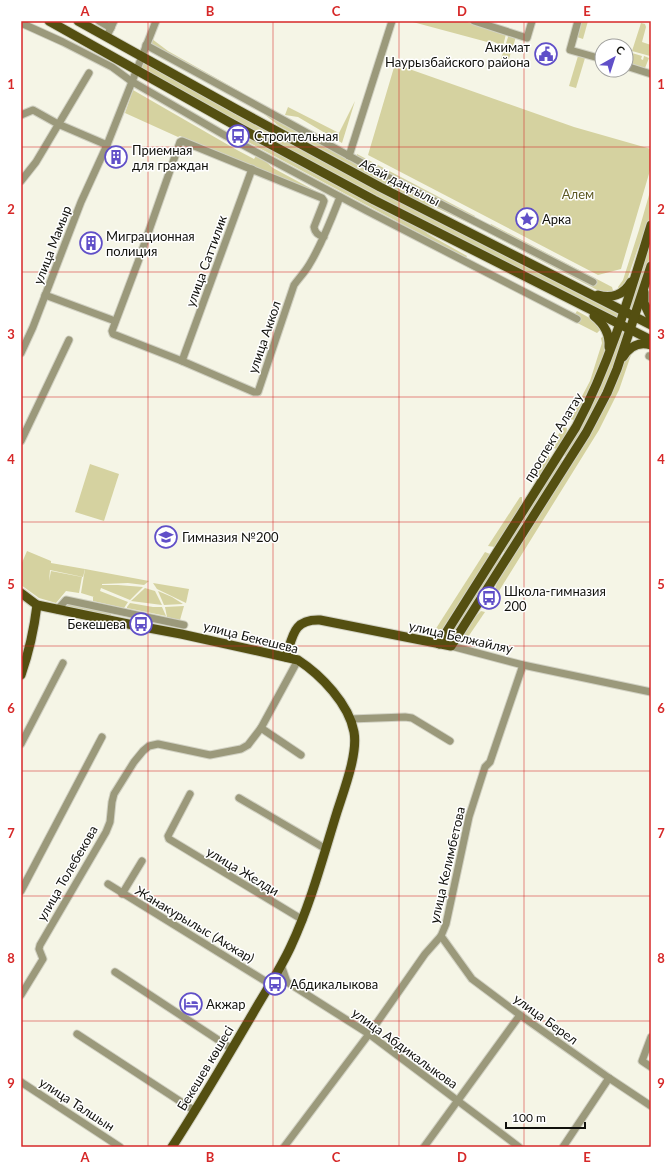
<svg xmlns="http://www.w3.org/2000/svg" width="672" height="1168" viewBox="0 0 672 1168" font-family="Lato,sans-serif">
<rect width="100%" height="100%" fill="#f5f5e6"/>
<g fill="#d5d2a0">
<path d="M409 21H464L506 34 503 46 492 41 491 43Z"/>
<path d="M582 21H588L583 39 577 37Z"/>
<path d="M641 23 645 24 646 27 642 42 651 45 650 56 632 51Z"/>
<path d="M509 34 516 37 506 68 499 65Z"/>
<path d="M152 39 168 51 241 92 244 96 156 48 150 43Z"/>
<path d="M632 53 642 56 641 59 643 60 644 56 649 58 645 68 629 64Z"/>
<path d="M578 56 585 58 576 88 569 86Z"/>
<path d="M144 63 233 113 378 191 618 314 619 315 618 318H616L376 195 231 118 141 67Z"/>
<path d="M395 64 574 127 651 149V167L621 269 598 275 368 155Z"/>
<path d="M133 90 237 150 254 159 256 156 263 159 273 168 325 196V198L180 136 178 137 125 113Z"/>
<path d="M355 101 342 143 298 117 285 115 288 107 339 133Z"/>
<path d="M265 112 480 226 479 228 439 209 420 203 279 126 264 114Z"/>
<path d="M250 139 410 220 428 234 467 256 466 258 248 142Z"/>
<path d="M357 154 475 216 474 218 357 156Z"/>
<path d="M651 188V216L646 231 638 248 625 286 619 291 618 287 623 280 639 230Z"/>
<path d="M491 224 612 287 614 294 603 293 488 233Z"/>
<path d="M651 235V256L633 310 628 308Z"/>
<path d="M468 265 575 314 577 311 597 322 602 328 597 333 467 267Z"/>
<path d="M621 332 624 333 625 335 614 368 597 405 567 457H566L563 454 599 389Z"/>
<path d="M604 336C605 339 606 342 606 345 605 361 584 406 574 420L570 419 590 381 602 343 601 338Z"/>
<path d="M632 352 619 390 599 430 499 591 495 589 497 583 610 398 625 361Z"/>
<path d="M565 425 567 429 566 436 557 449 550 447Z"/>
<path d="M547 454 549 456 550 459 538 477 532 476Z"/>
<path d="M560 460 563 461 505 553 503 550Z"/>
<path d="M90 464 119 474 104 521 75 512Z"/>
<path d="M520 497H522V509L498 543 495 547 488 546Z"/>
<path d="M27 551 51 561V563L85 569 83 577 50 570 49 581 51 571 82 577 79 593 66 591 56 603 39 598 21 585V565Z"/>
<path d="M485 552 490 554 441 631 435 630Z"/>
<path d="M500 556 503 558 454 636 448 635Z"/>
<path d="M85 569 149 581 144 585 128 583 102 584V585H118L143 587 130 600 101 588 100 591 128 602 124 608 93 601V597H94L81 593Z"/>
<path d="M153 583 189 589 186 603 157 589Z"/>
<path d="M145 588 155 591 162 605 131 601Z"/>
<path d="M158 591 172 597 183 604 164 605Z"/>
<path d="M130 603 153 607H162L166 616 127 608V607Z"/>
<path d="M67 604 111 613V616C104 615 97 612 90 611V612L64 607Z"/>
<path d="M184 606 180 620 167 617 165 607Z"/>
<path d="M481 611 485 612 468 637 463 635 473 619Z"/>
</g>
<g fill="none" stroke-linecap="round" stroke-linejoin="round">
<g stroke="#d1d1c3" stroke-width="9">
<g id="minor">
<path d="M99 21 111 28"/>
<path d="M474 21 527 38 532 21"/>
<path d="M578 21 570 50 602 59"/>
<path d="M21 23 63 42 112 67 131 81 226 136 367 211 577 319"/>
<path d="M107 36 114 21"/>
<path d="M146 45 386 176 593 282"/>
<path d="M626 66 651 74"/>
<path d="M21 115 33 110 58 124 107 145"/>
<path d="M349 156 392 21"/>
<path d="M21 181 36 162 89 73"/>
<path d="M324 237C318 235 315 233 314 227L323 204 324 201 322 198 182 141 180 142 138 262 112 331 113 334 182 361 254 392H258L294 285C299 278 305 272 309 265 322 244 331 220 340 197"/>
<path d="M45 295 115 321"/>
<path d="M21 353 33 327 81 202 107 145 156 21"/>
<path d="M649 356 651 357"/>
<path d="M182 361 252 169"/>
<path d="M21 441 69 340"/>
<path d="M57 610 66 600 184 625"/>
<path d="M451 646 523 665 651 692"/>
<path d="M350 719 405 717 412 718 450 741"/>
<path d="M261 728 301 755"/>
<path d="M21 744 63 663"/>
<path d="M190 794 168 836 169 839 303 920"/>
<path d="M239 798 326 849"/>
<path d="M108 884 270 984"/>
<path d="M21 891 102 737"/>
<path d="M122 894 142 861"/>
<path d="M441 936 472 979 520 1015 609 1078 651 1106"/>
<path d="M281 965 287 982 369 1034 519 1147"/>
<path d="M115 972 232 1049"/>
<path d="M21 995 43 959 39 949 40 945 106 832 110 822 112 802 114 794 134 762 143 751 149 746 158 744 210 755 241 749 248 745 261 728 298 660"/>
<path d="M77 1034 195 1111"/>
<path d="M651 1037 642 1061 651 1067"/>
<path d="M21 1082 120 1147"/>
<path d="M284 1147 369 1034 425 954 441 936 446 924 469 817 485 767 490 762 523 665"/>
<path d="M424 1147 520 1015"/>
<path d="M563 1147 609 1078"/>
</g>
</g>
<g stroke="#d1d1c3" stroke-width="11">
<g id="major">
<path d="M49 21 229 122 374 200 651 340"/>
<path d="M78 21 236 109 380 187 651 325"/>
<path d="M644 292V303L651 318"/>
<path d="M598 295C611 299 624 295 631 282"/>
<path d="M594 316C604 324 610 334 609 347"/>
<path d="M623 357C629 347 639 341 651 345"/>
<path d="M21 593 37 605 133 625 181 634 298 660C321 675 349 704 354 732 358 754 344 790 337 812 323 857 311 903 291 946 280 970 265 992 252 1015 226 1059 200 1104 172 1147"/>
<path d="M439 644 576 427C610 363 630 294 651 225"/>
<path d="M286 657C293 636 293 619 320 620L451 646 586 433 607 393 617 369 651 266"/>
<path d="M21 675C29 652 34 630 37 605"/>
</g>
</g>
<use href="#minor" stroke="#9b997b" stroke-width="7"/>
<use href="#major" stroke="#544f11" stroke-width="9"/>
</g>
<path fill="none" stroke="#d62828" stroke-width="1" stroke-opacity="0.55" d="M148 21V1147M273 21V1147M399 21V1147M524 21V1147M21 147H651M21 272H651M21 397H651M21 522H651M21 646H651M21 771H651M21 896H651M21 1021H651"/>
<defs>
<g id="civic-ring" transform="scale(1.15)"><circle r="9.5" fill="#fff" stroke="#604fc8" stroke-width="1.5"/><path d="M-.6-6.5H3V-4.5H.6V-3L4-1V1h2V6H-6V1h2V-1L-.6-3ZM-1.2 2.5V6h2.4V2.5Z" fill="#604fc8"/></g>
<g id="bus-ring" transform="scale(1.15)"><circle r="9.5" fill="#fff" stroke="#604fc8" stroke-width="1.5"/><path d="M-5-6H5V4H4V6H2V4H-2V6H-4V4H-5ZM-3.5-4V0h7V-4ZM-3.5 1.2v1.5H-2V1.2ZM2 1.2v1.5H3.5V1.2Z" fill="#604fc8"/></g>
<g id="building-ring" transform="scale(1.15)"><circle r="9.5" fill="#fff" stroke="#604fc8" stroke-width="1.5"/><path d="M-4-6H4V6H1V3H-1V6H-4ZM-2.5-4.3h1.7v1.8h-1.7ZM.8-4.3h1.7v1.8H.8ZM-2.5-1h1.7V.8h-1.7ZM.8-1h1.7V.8H.8Z" fill="#604fc8"/></g>
<g id="sight-ring" transform="scale(1.15)"><circle r="9.5" fill="#fff" stroke="#604fc8" stroke-width="1.5"/><path d="M0-6L1.8-2.2L6-1.7L2.9 1.2L3.7 5.4L0 3.3L-3.7 5.4L-2.9 1.2L-6-1.7L-1.8-2.2Z" fill="#604fc8"/></g>
<g id="school-ring" transform="scale(1.15)"><circle r="9.5" fill="#fff" stroke="#604fc8" stroke-width="1.5"/><path d="M0-5L7-2L0 1L-7-2ZM-4 1L0 2.5L4 1V4Q0 6-4 4Z" fill="#604fc8"/></g>
<g id="hotel-ring" transform="scale(1.15)"><circle r="9.5" fill="#fff" stroke="#604fc8" stroke-width="1.5"/><path d="M-6-4.5h1.5V1H6V5H4.5V3h-9V5H-6ZM-4 0a1.8 1.8 0 1 1 3.6 0ZM.5 0V-2.5h3Q6-2.5 6 0Z" fill="#604fc8"/></g>
</defs>
<g fill-rule="evenodd">
<use href="#civic-ring" x="546" y="54"/>
<use href="#bus-ring" x="238" y="136"/>
<use href="#building-ring" x="116" y="157"/>
<use href="#sight-ring" x="527" y="219"/>
<use href="#building-ring" x="91" y="243"/>
<use href="#school-ring" x="166" y="537"/>
<use href="#bus-ring" x="489" y="598"/>
<use href="#bus-ring" x="141" y="624"/>
<use href="#bus-ring" x="275" y="984"/>
<use href="#hotel-ring" x="191" y="1004"/>
</g>
<g text-anchor="middle" dominant-baseline="central" stroke-width="3" stroke-linejoin="round" paint-order="stroke">
<g font-size="13" fill="#11110c" stroke="#fff" text-anchor="start">
<text x="530" y="47" text-anchor="end">Акимат<tspan x="530" dy="15">Наурызбайского района</tspan></text>
<text x="254" y="136">Строительная</text>
<text x="132" y="150">Приемная<tspan x="132" dy="15">для граждан</tspan></text>
<text x="542" y="219">Арка</text>
<text x="106" y="236">Миграционная<tspan x="106" dy="15">полиция</tspan></text>
<text x="182" y="537">Гимназия №200</text>
<text x="504" y="591">Школа-гимназия<tspan x="504" dy="15">200</tspan></text>
<text x="126" y="624" text-anchor="end">Бекешева</text>
<text x="290" y="984">Абдикалыкова</text>
<text x="206" y="1004">Акжар</text>
</g>
<g font-size="13" fill="#11110c" stroke="#fff">
<text transform="translate(400 182) rotate(27)">Абай даңғылы</text>
<text transform="translate(52 245) rotate(-69)">улица Мамыр</text>
<text transform="translate(206 261) rotate(-70)">улица Саттилик</text>
<text transform="translate(264 337) rotate(-71)">улица Аккол</text>
<text transform="translate(553 437) rotate(-59)">проспект Алатау</text>
<text transform="translate(251 637) rotate(14)">улица Бекешева</text>
<text transform="translate(461 637) rotate(13)">улица Белжайляу</text>
<text transform="translate(447 865) rotate(-77)">улица Келимбетова</text>
<text transform="translate(243 871) rotate(31)">улица Желди</text>
<text transform="translate(67 873) rotate(-60)">улица Толебекова</text>
<text transform="translate(195 924) rotate(31)">Жанакурылыс (Акжар)</text>
<text transform="translate(546 1019) rotate(36)">улица Берел</text>
<text transform="translate(405 1048) rotate(36)">улица Абдикалыкова</text>
<text transform="translate(205 1068) rotate(-59)">Бекешев көшесі</text>
<text transform="translate(77 1104) rotate(33)">улица Талшын</text>
</g>
<g font-size="13" fill="#5f5a24" stroke="#fff">
<text x="578" y="194">Алем</text>
</g>
</g>
<rect width="672" height="1168" fill="none" stroke="#ffffff" stroke-width="44"/>
<g transform="translate(614 58) rotate(39)"><circle r="19" fill="#ffffff" stroke="#a0a09e"/>
<path d="M0-3L7 15L0 10L-7 15Z" fill="#604fc8"/>
<text y="-6" font-size="11" font-weight="bold" text-anchor="middle" fill="#11110c">С</text>
</g>
<path d="M506 1122v6h79v-6" fill="none" stroke="#11110c" stroke-width="2"/>
<text x="512" y="1122" font-size="12" fill="#11110c" stroke="#ffffff" stroke-width="3" paint-order="stroke">100 m</text>
<rect x="22" y="22" width="628" height="1124" fill="none" stroke="#d62828" stroke-width="1.5"/>
<g font-size="13" text-anchor="middle" font-weight="bold" fill="#d62828">
<text x="85" y="16">A</text>
<text x="210" y="16">B</text>
<text x="336" y="16">C</text>
<text x="462" y="16">D</text>
<text x="587" y="16">E</text>
<text x="11" y="89">1</text>
<text x="661" y="89">1</text>
<text x="11" y="214">2</text>
<text x="661" y="214">2</text>
<text x="11" y="339">3</text>
<text x="661" y="339">3</text>
<text x="11" y="464">4</text>
<text x="661" y="464">4</text>
<text x="11" y="589">5</text>
<text x="661" y="589">5</text>
<text x="11" y="713">6</text>
<text x="661" y="713">6</text>
<text x="11" y="838">7</text>
<text x="661" y="838">7</text>
<text x="11" y="963">8</text>
<text x="661" y="963">8</text>
<text x="11" y="1088">9</text>
<text x="661" y="1088">9</text>
<text x="85" y="1162">A</text>
<text x="210" y="1162">B</text>
<text x="336" y="1162">C</text>
<text x="462" y="1162">D</text>
<text x="587" y="1162">E</text>
</g>
</svg>
